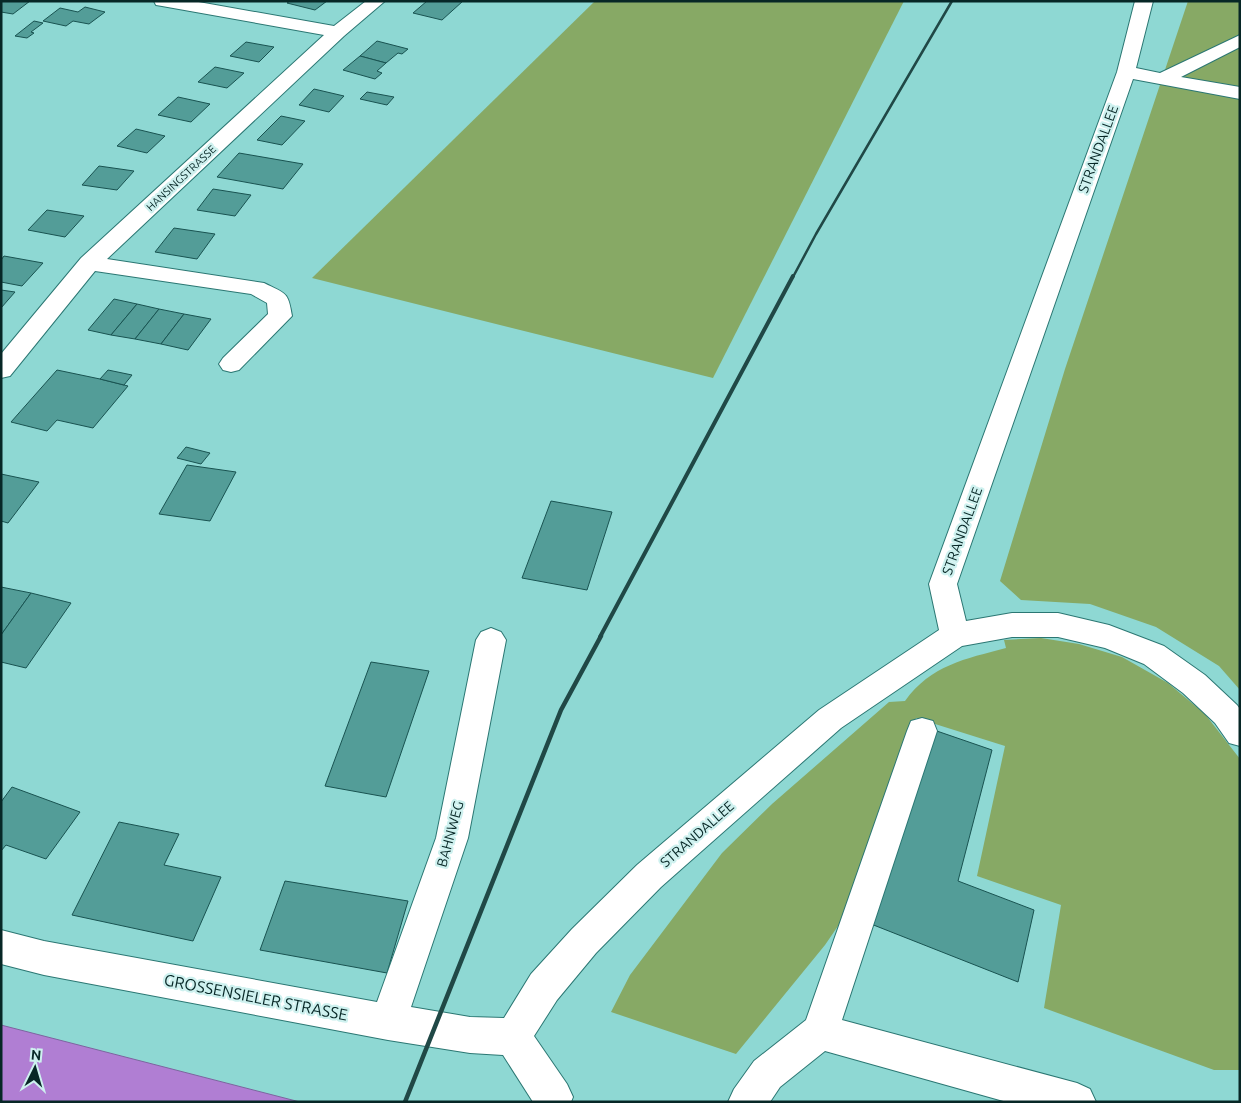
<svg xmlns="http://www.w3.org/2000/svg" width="1241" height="1103" viewBox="0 0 1241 1103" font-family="Ubuntu,sans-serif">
<rect width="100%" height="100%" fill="#8ed8d3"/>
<g fill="#87a965">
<path d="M595 1H904L713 378 312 278Z"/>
<path d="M1188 1H1240V690L1219 666 1156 627 1090 604 1021 600 1000 581 1065 369Z"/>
<path d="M1041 638 1079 644 1122 657 1168 683 1205 714 1240 759V1070H1214L1044 1008 1061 905 977 876 1005 746 916 718 860 894 825 945 736 1054 611 1012 630 975 722 853 772 804 889 702 905 701C931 665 965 659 1006 648L1004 640Z"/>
</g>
<path fill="#b07ed3" stroke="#7d649f" d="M1 1025 300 1102H1Z"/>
<g fill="#539d98" stroke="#195351">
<path d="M1 1H30L13 14 1 12Z"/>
<path d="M290 1H327L315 10 287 3Z"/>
<path d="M427 1H463L442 20 413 13Z"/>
<path d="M85 7 105 12 89 24 73 21 66 26 43 21 60 8 78 12Z"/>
<path d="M34 21 43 23 31 32 34 33 27 38 15 36Z"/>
<path d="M377 41 408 49 402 54 398 53 386 63 360 56Z"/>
<path d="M246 42 274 47 259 62 230 56Z"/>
<path d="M360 56 386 63 377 71 382 73 375 79 343 70Z"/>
<path d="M215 67 244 73 227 88 198 82Z"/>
<path d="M314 89 344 96 329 112 299 105Z"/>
<path d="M367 92 394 97 387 105 360 99Z"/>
<path d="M178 97 210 104 191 122 158 115Z"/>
<path d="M281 116 305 121 282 145 257 140Z"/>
<path d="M136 129 165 136 147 153 117 146Z"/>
<path d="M239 153 303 164 283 189 217 177Z"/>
<path d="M99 166 134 171 117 190 82 185Z"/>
<path d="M213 189 251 195 235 216 197 210Z"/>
<path d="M47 210 84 216 65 237 28 230Z"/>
<path d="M174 228 215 234 197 259 155 252Z"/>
<path d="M4 256 43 263 22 286 1 282V260Z"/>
<path d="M1 290 15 292 1 308Z"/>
<path d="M114 299 137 304 111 335 88 330Z"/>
<path d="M137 304 159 309 135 339 111 335Z"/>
<path d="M159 309 184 314 161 344 135 339Z"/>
<path d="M184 314 211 319 188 350 161 344Z"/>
<path d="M57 370 100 379 128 386 93 428 57 420 47 431 11 422Z"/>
<path d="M108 370 132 375 124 385 100 379Z"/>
<path d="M186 447 210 453 201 464 177 458Z"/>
<path d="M187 465 236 472 210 521 159 514Z"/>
<path d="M1 474 39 482 8 523 1 521Z"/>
<path d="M551 501 612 512 587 590 522 578Z"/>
<path d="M1 587 31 593 1 635Z"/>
<path d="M31 593 71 603 26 668 1 662V635Z"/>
<path d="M371 662 429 671 386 797 325 786Z"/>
<path d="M931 729 992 750 958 881 1034 910 1018 982 871 924Z"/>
<path d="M12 787 80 812 46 859 6 845 1 851V802Z"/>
<path d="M119 822 179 834 164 865 221 877 193 941 72 915Z"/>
<path d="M285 881 408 901 387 973 260 950Z"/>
</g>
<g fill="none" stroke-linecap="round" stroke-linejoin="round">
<g stroke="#2b7773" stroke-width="2">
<g id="minor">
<path d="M154 1H193L334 26 366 1H385L344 36 107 259 264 283C286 294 288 291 292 316L239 370 231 372 223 370 219 364 223 358 268 314 267 303 251 294 95 271 10 376 1 378V354L81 258 324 35 162 6 156 5Z"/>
<path d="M1135 1H1153L1136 68 1160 73 1240 35V47L1181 77 1240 87V99L1133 79 957 584 966 621 1012 613H1058L1109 625 1164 646 1205 675 1237 705 1240 709V746L1229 743 1215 723 1183 693 1144 664 1105 648 1058 637H1012L962 646 841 728 661 887 596 953 557 1000 534 1036 567 1084 573 1097 571 1102H533L503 1055 470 1053 388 1040 44 975 1 964V930L44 941 377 1002 436 838 476 640 481 632 491 628 501 632 506 640 468 838 411 1007 470 1017 504 1018 531 974 572 929 637 865 819 710 939 630 929 584 1117 72Z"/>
<path d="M922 718 933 721 937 731 842 1020 1077 1083 1090 1089 1096 1102H1007L825 1051 780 1087 770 1102H728L734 1089 754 1061 806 1020 907 731 911 721Z"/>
</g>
</g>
<use href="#minor" fill="#fff" fill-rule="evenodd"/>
<path stroke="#204846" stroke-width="2.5" d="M793 277 816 234 952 1"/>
<path stroke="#204846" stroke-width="4" d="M600 637 793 276"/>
<path stroke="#204846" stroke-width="4.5" d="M405 1102 561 710 601 636"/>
</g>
<g text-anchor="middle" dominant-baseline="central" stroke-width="4.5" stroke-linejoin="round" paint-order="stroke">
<g font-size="11" fill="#072726" stroke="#cef1ef">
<text transform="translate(181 178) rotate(-43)">HANSINGSTRASSE</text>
</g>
<g font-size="14" fill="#072726" stroke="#cef1ef">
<text transform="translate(1098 149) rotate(-70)">STRANDALLEE</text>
<text transform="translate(962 531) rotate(-70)">STRANDALLEE</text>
<text transform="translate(450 834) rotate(-75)">BAHNWEG</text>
<text transform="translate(697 834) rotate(-41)">STRANDALLEE</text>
</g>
<g font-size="16" fill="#072726" stroke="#cef1ef">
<text transform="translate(256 997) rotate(11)">GROSSENSIELER STRASSE</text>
</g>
</g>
<rect width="1241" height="1103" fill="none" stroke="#072726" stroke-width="5"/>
<g transform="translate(35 1068) rotate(5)" stroke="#cef1ef" stroke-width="4" paint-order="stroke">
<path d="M0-4L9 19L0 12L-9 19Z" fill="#072726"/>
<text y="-8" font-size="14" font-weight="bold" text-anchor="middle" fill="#072726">N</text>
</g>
</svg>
